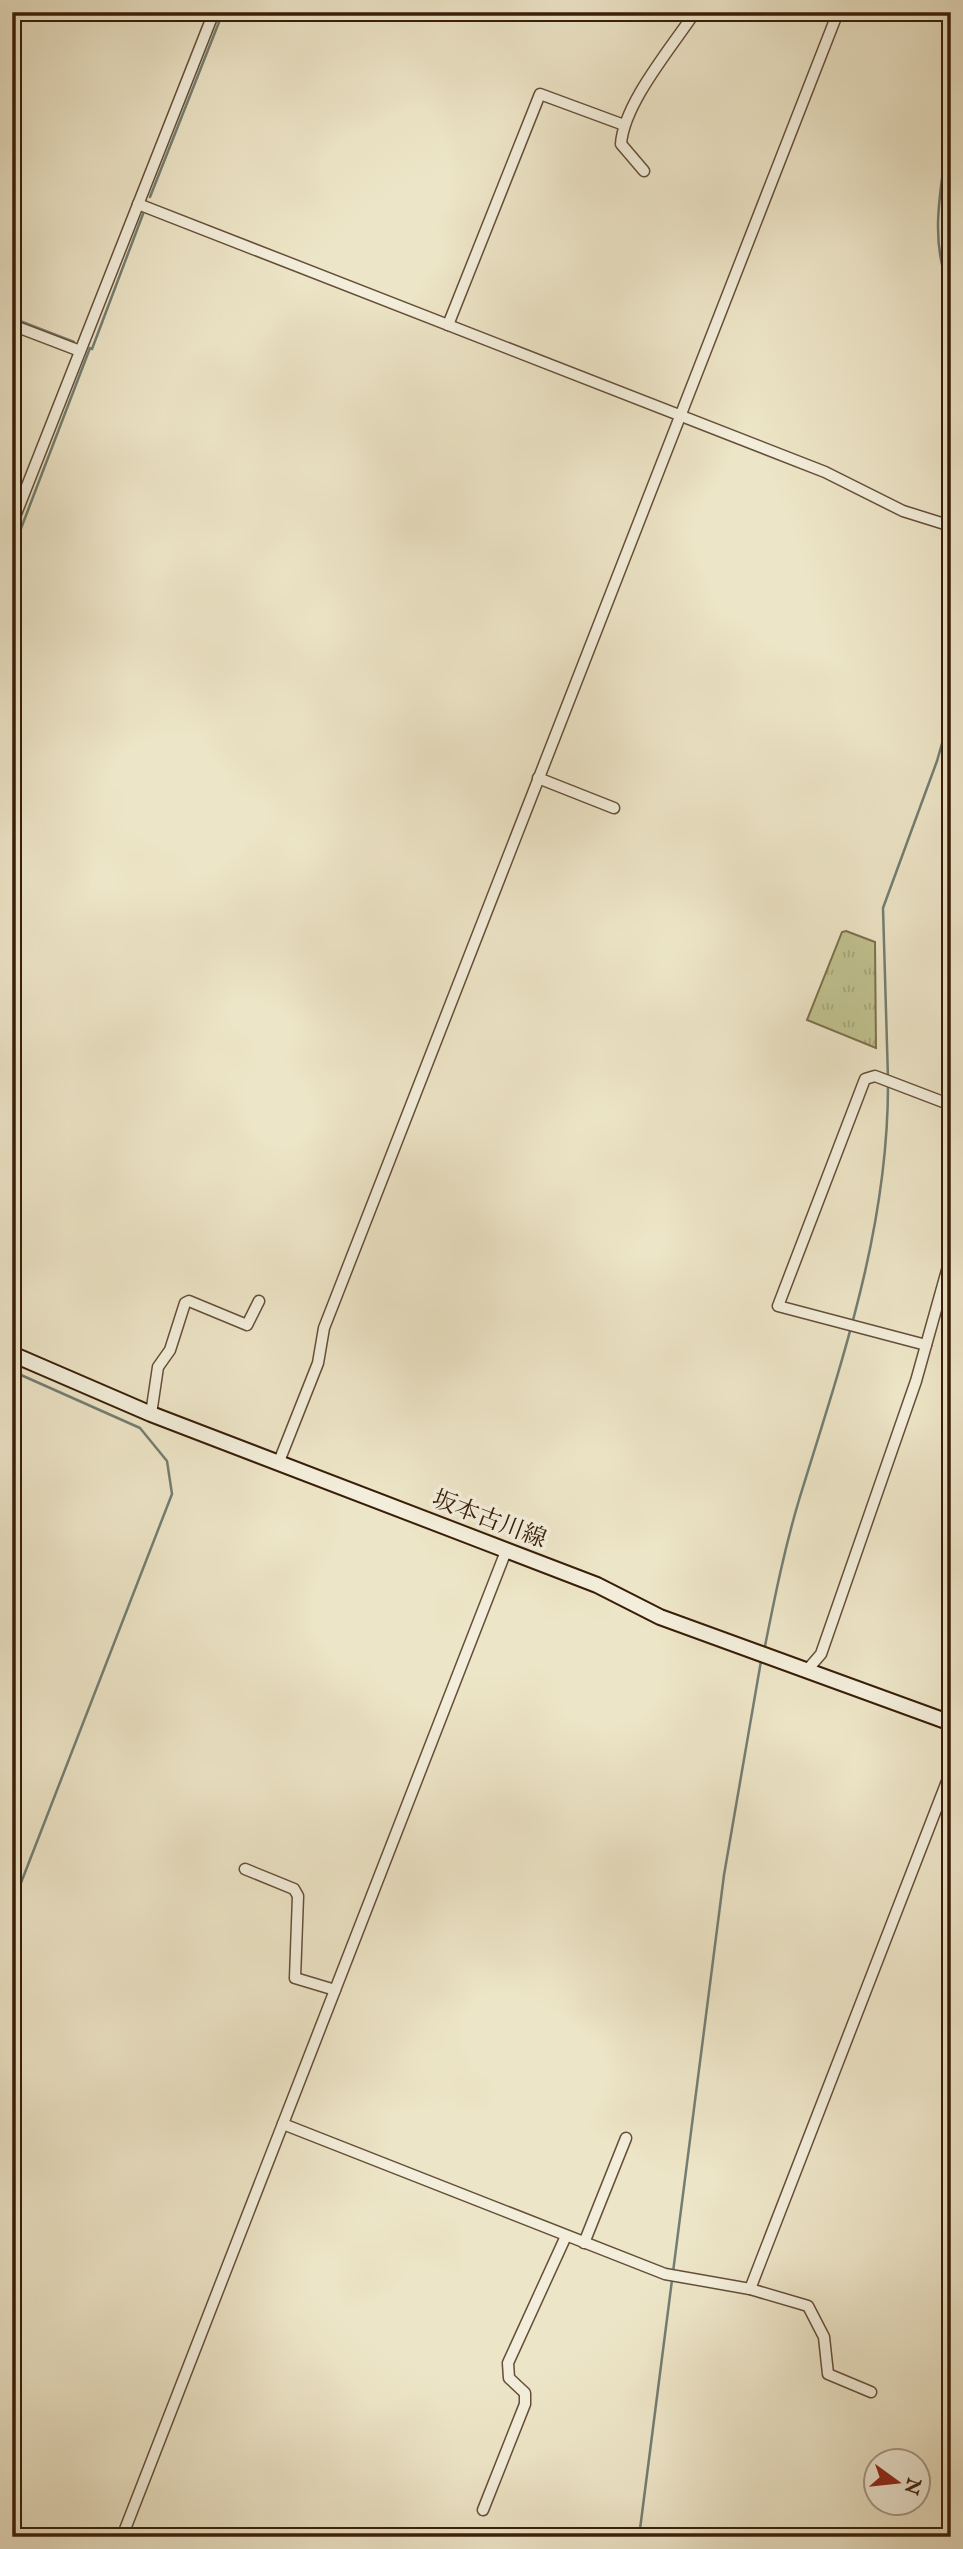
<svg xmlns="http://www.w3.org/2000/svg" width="963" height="2549" viewBox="0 0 963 2549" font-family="'IM FELL English','Noto Serif JP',serif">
<defs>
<pattern id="grass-tufts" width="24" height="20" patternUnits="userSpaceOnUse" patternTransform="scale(1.75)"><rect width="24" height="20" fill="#c0c290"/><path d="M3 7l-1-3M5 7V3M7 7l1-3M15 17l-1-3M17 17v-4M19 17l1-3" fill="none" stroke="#a6a67b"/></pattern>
</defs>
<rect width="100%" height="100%" fill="#ede5c7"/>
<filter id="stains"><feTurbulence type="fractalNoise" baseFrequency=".00286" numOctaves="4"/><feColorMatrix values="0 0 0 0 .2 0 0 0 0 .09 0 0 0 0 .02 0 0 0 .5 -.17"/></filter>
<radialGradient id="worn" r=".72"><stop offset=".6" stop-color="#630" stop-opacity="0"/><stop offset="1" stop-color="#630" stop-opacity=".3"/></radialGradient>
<path fill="url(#grass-tufts)" stroke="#7c704c" stroke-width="2" d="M846 931 875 942 876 1048 807 1020 842 932Z"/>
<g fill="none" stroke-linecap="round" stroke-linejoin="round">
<g stroke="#737e73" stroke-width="2.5">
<path d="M951 116C945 171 925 238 951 290"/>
<path d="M150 197 223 12"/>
<path d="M12 318 74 342"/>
<path d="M92 349 143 214"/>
<path d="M12 552 90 348"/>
<path d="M888 1079 883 908 937 761 951 712"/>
<path d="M12 1371 140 1428 167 1461 172 1494 12 1906"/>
<path d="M764 1651C774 1601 784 1550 799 1500 841 1363 888 1231 888 1085"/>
<path d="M639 2537 724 1875 761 1661"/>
</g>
<g stroke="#654f38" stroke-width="13">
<g id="street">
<path d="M644 171 621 144C624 103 672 47 695 12"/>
<path d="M138 204 825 472 903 511 951 526"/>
<path d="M12 325 80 351"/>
<path d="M448 325 540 94 624 125"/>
<path d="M12 524 214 12"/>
<path d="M538 778 614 808"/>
<path d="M926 1345 778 1306 865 1079 875 1076 951 1105"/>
<path d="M151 1414 158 1367 170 1350 185 1303 189 1301 247 1325 259 1301"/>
<path d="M278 1464 318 1363 324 1328 838 12"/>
<path d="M808 1669 821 1654 916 1381 951 1256"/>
<path d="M245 1869 294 1889 298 1896 295 1978 335 1990"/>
<path d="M283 2124 665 2274 750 2289 808 2306 824 2337 828 2374 871 2392"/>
<path d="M584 2243 626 2138"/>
<path d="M750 2289 951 1771"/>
<path d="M483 2510 525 2404V2393L509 2378 508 2363 566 2236"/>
<path d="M122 2537 506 1551"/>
</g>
</g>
<g stroke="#381d08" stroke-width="18">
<path id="secondary" d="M12 1354 151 1414 597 1585 660 1617 951 1723"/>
</g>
<use href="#street" stroke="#f3eedb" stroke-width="10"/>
<use href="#secondary" stroke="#f3eedb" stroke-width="14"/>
</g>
<g text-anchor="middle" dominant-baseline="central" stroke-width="7" stroke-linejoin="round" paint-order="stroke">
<g font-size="24" fill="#381d08" stroke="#f3eedb">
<text transform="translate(489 1520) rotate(21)">坂本古川線</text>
</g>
</g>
<rect width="963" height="2549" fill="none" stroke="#ede5c7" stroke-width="42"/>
<rect x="14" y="14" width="935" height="2521" fill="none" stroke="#381d08" stroke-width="3.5"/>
<rect x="21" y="21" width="921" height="2507" fill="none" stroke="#381d08" stroke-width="2"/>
<g transform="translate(897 2482) rotate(105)"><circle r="33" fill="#f3eedb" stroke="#a89a87" stroke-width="2"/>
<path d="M0-5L12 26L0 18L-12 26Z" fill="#8f2418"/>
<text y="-10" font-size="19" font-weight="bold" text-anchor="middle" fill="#381d08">N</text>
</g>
<rect width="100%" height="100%" filter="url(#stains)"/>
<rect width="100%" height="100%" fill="url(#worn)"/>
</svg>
